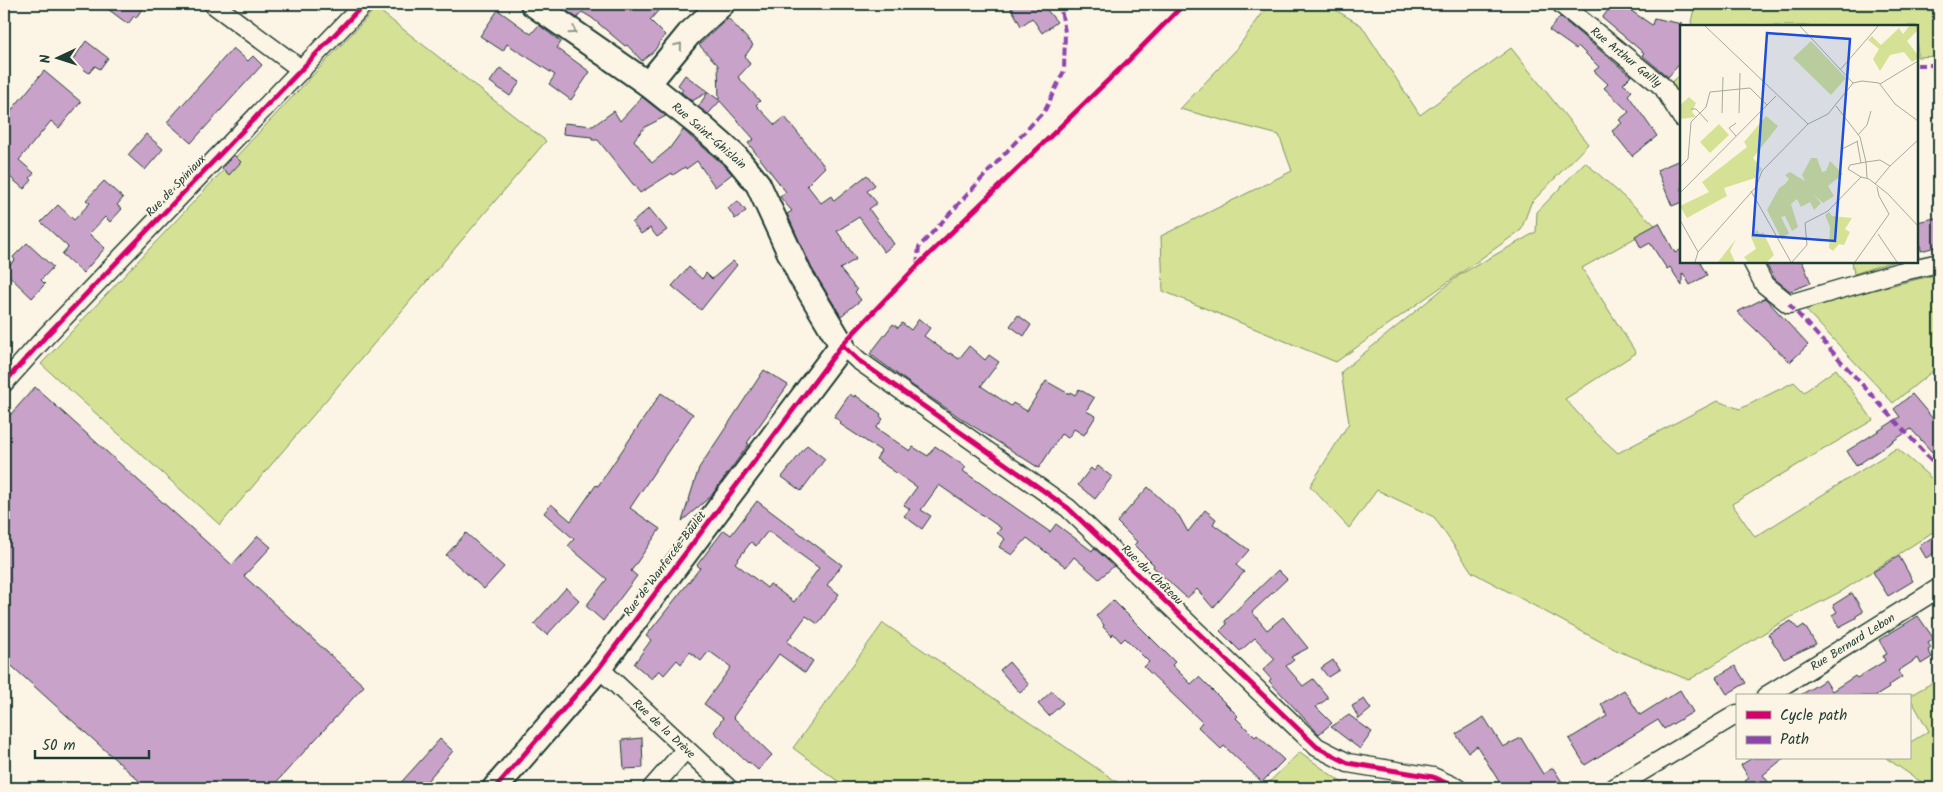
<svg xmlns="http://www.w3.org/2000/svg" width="1943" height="792" viewBox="0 0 1943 792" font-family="Kalam,sans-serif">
<rect width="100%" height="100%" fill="#fcf5e5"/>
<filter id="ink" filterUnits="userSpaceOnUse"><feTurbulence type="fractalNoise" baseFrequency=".02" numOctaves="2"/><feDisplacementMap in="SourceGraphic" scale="10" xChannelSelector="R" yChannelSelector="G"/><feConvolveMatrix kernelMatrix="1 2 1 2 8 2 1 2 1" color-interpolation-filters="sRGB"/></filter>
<g filter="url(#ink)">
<g fill="#d5e295" stroke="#7a9064">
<path d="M1269 4H1330L1337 11 1361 25 1420 115 1511 48 1588 144 1531 203 1521 230 1336 362 1163 291 1161 236 1292 171 1279 135 1180 109 1236 50Z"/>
<path d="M1695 4H1939V56L1917 57V26H1693L1691 22Z"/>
<path d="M376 8 546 141 220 525 41 364Z"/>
<path d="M1682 74V99L1669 84Z"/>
<path d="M1585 162 1656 226 1582 268 1636 353 1565 399 1595 432 1618 453 1717 401 1740 409 1794 382 1804 392 1836 369 1873 420 1732 504 1755 537 1897 448 1939 485V528L1842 591 1780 623 1689 680 1616 650 1472 572 1434 517 1377 490 1349 528 1310 486 1349 423 1341 372 1461 274 1536 232 1537 212Z"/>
<path d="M1852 261H1894L1854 274Z"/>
<path d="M1939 274V366L1893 403 1803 307Z"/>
<path d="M883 623 1126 788H847L793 748Z"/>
<path d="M1939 679V788H1930L1886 758H1909V743L1929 731 1909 696Z"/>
<path d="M1300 752 1349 788H1263Z"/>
</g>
<g fill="#c9a2ca" stroke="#1f3d34" fill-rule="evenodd">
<path d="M101 4H145L136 18 134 16 128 24Z"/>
<path d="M557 4H664L650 20 665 35 654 51 642 61 627 45 625 46 592 18 582 12 577 18Z"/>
<path d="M1009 4H1042L1057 22 1042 33 1032 18 1021 26Z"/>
<path d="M1613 4H1633L1630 10 1652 25 1654 18 1682 24V61L1668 77 1642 55 1644 53 1602 18Z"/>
<path d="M498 10 531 34 539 25 561 42 557 48 590 72 571 100 549 84 555 75 507 44 503 51 480 36Z"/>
<path d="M1560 17 1631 76 1623 84 1632 91 1628 95 1657 136 1632 156 1612 131 1622 123 1619 120 1629 112 1604 88 1608 84 1594 71 1599 67 1578 46 1576 49 1549 30Z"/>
<path d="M728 18 753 45 745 56 750 64 738 77 760 101 756 105 775 125 785 117 825 167 807 185 821 203 831 196 834 201 867 175 875 185 867 191 877 203 869 209 894 244 884 252 859 217 837 231 856 259 840 269 857 290 855 292 861 300 841 316 812 269 787 214 792 211 780 197 786 192 748 143 754 139 720 101 708 114 698 107 708 92 692 101 681 92 683 89 678 85 685 75 719 100 718 65 699 45Z"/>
<path d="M86 41 108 58 100 69 95 66 89 73 72 61Z"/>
<path d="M233 48 248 61 253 56 262 65 191 143 167 122Z"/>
<path d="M500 68 520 82 510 96 490 82Z"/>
<path d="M44 71 81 102 59 128 51 121 19 160 34 173 30 178 32 180 24 189 4 172V119Z"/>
<path d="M642 97 666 116 645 127 634 140 652 163 669 149 683 130 725 166 732 174 715 187 697 161 686 169 685 167 673 175 672 173 640 193 598 140H592V137L563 134 564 123 593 126 614 111 620 121Z"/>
<path d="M146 134 163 149 145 170 128 155Z"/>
<path d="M234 155 241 162 229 175 222 168Z"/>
<path d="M1682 159V202L1672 206 1657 170Z"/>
<path d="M104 181 123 198 117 205 122 209 110 222 105 217 89 234 105 248 83 273 62 254 68 247 41 222 58 205 74 220 90 203 86 200Z"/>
<path d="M738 201 746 211 735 219 728 208Z"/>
<path d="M649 208 667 230 657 237 650 228 641 234 632 223Z"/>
<path d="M1939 217V246L1921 251 1917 222Z"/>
<path d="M1659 223 1675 253 1682 249V261H1702L1700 263 1707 275 1690 285 1683 273 1682 274V286L1670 267 1667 269 1650 243 1641 248 1635 236Z"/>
<path d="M27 243 53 267 41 280 45 284 32 298 4 271 15 260 13 257Z"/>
<path d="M733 261 737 265 701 310 672 286 689 267 702 279 706 273 712 279Z"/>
<path d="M1764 261H1802L1811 283 1790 291 1775 279Z"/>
<path d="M1765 298 1808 345 1790 362 1737 312Z"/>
<path d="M1018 315 1031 325 1024 336 1010 326Z"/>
<path d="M919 319 930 328 924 336 949 354 950 353 959 359 969 346 985 360 989 355 999 362 981 386 1011 406 1013 403 1027 411 1046 381 1069 394 1070 392 1075 395 1079 389 1094 398 1086 411 1096 416 1084 435 1074 429 1068 438 1061 434 1039 468 965 421 912 385 870 354 893 324 898 328 902 323 911 330Z"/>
<path d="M764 370 788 385 747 443 749 444 711 496 682 521 699 468Z"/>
<path d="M35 387 232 565 258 536 271 547 244 576 364 686 271 788H147L4 659V422Z"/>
<path d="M661 393 693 414 630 508 660 529 631 571 637 576 603 621 586 606 607 579 568 546 574 539 544 513 551 504 571 521 596 485 598 486Z"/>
<path d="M850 394 854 397 855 395 881 414 880 416 883 419 876 428 910 451 913 447 928 456 935 446 966 467 963 471 1050 532 1056 524 1092 551 1094 548 1114 566 1099 579 1074 557 1066 567 1027 538 1012 555 999 547 1005 539 997 533 1001 528 939 485 921 510 931 516 922 529 904 516 910 509 904 505 917 487 876 459 881 451 840 424 841 422 834 417Z"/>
<path d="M1912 394 1939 426V446L1932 452 1911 429 1856 466 1847 451 1900 417 1894 409Z"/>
<path d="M807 445 825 459 801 491 782 477Z"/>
<path d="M1098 466 1112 477 1095 499 1078 485 1091 468 1094 471Z"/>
<path d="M1148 487 1179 516 1188 532 1205 510 1216 519 1213 524 1249 550 1236 565 1244 572 1213 608 1197 589 1187 598 1153 567 1154 565 1134 545 1137 542 1117 522Z"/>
<path d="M757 501 842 565 827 585 839 594 818 624 806 616 787 642 813 661 805 673 779 654 733 717 772 755 758 770 749 762 748 763 714 732 723 718 704 704 731 667 709 651 701 661 690 652 681 664 677 660 664 675 659 670 652 679 634 664 651 640 646 636 700 568 697 565 724 530 731 535ZM768 531 819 568 794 602 770 584 767 588 735 563 751 542 756 546Z"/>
<path d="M466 533 504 567 484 589 446 555Z"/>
<path d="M1939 533V550L1926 558 1919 546Z"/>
<path d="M1899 556 1913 581 1888 596 1873 572Z"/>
<path d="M1278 570 1287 579 1252 612 1267 630 1283 617 1308 648 1291 657 1294 660 1286 666 1303 686 1313 679 1327 696V699L1316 707 1332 723 1319 734 1269 681 1271 679 1263 670 1275 659 1255 638 1240 651 1220 631 1227 624 1225 621Z"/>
<path d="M566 588 579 600 547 635 534 624Z"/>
<path d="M1852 593 1863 612 1856 616V618L1839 627 1832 615 1837 612 1833 605Z"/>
<path d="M1113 600 1175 662 1172 665 1191 684 1199 677 1238 716 1236 718 1255 737 1257 735 1284 760 1262 782 1224 746 1221 749 1198 727 1202 722 1144 667 1149 662 1125 638 1121 642 1113 633 1112 636 1103 627 1104 625 1096 616Z"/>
<path d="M1918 616 1934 639 1928 643 1931 648 1928 650 1932 657 1921 664 1918 658 1898 671 1902 677 1888 686 1889 688 1876 696H1799L1825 680 1832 691 1855 676 1857 678 1885 661 1883 656 1887 654 1879 640Z"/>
<path d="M1791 621 1798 629 1804 625 1816 644 1784 659 1768 634Z"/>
<path d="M1333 660 1339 670 1328 677 1321 668Z"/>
<path d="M1009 662 1029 685 1020 693 1000 670Z"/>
<path d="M1735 666 1746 683 1727 694 1716 677Z"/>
<path d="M1624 690 1640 715 1680 690 1693 712 1664 729 1658 720 1585 765 1569 739 1607 716 1601 704Z"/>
<path d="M1052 691 1063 703 1049 716 1038 704Z"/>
<path d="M1364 699 1371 709 1359 719 1352 706Z"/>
<path d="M1349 715 1372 732 1360 749 1331 727Z"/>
<path d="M1484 717 1503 747 1521 738 1543 774 1553 768 1566 788H1503L1477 746 1468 752 1456 734Z"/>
<path d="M642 738 643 768 624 769 622 740Z"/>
<path d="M440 739 453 751 421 788H396Z"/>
<path d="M1752 758H1784L1763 775 1769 783 1760 788H1750L1745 781 1749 778 1741 765Z"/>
</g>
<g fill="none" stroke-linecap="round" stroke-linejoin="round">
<g stroke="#1f3d34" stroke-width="21">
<g id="street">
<path d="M213 4 302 70"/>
<path id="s1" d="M1561 4 1663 87 1682 118"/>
<path d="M1752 261 1764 284 1789 304 1899 272 1939 263"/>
<path d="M842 345 858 360 1068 508 1317 747 1348 763 1433 777 1457 788"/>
<path d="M4 383 47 335 364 4"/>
<path id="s2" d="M599 668 728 788"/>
<path id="s3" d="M1766 696 1939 588"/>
<path d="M652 788 686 749"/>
<path d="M1614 788 1737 714"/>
</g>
</g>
<g stroke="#1f3d34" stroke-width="28">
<g id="secondary">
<path d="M648 84 689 34 722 4"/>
<path d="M495 788 599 668 842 345 800 275 758 184 735 156 702 127 648 84 533 4"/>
</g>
</g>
<use href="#street" stroke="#fcf5e5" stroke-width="18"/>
<use href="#secondary" stroke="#fcf5e5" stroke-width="24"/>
<g stroke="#8e44ad" stroke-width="4" stroke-dasharray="8 4" stroke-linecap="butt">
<path d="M1917 65H1939"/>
<path d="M917 266 919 247 1045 110 1064 71 1065 32 1060 4"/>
<path d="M1789 304 1939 469"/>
</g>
<g stroke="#fcf5e5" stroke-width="8">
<g id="cycleway">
<path d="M842 345 858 360 1068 508 1317 747 1348 763 1433 777 1457 788"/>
<path d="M4 383 47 335 364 4"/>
<path d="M495 788 599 668 842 345 917 266 1129 60 1184 4"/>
</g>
</g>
<use href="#cycleway" stroke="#d6006c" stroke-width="5"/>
</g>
<defs><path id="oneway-chevron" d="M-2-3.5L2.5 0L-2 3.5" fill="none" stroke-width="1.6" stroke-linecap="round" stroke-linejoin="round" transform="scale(1.25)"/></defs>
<g stroke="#8e998c">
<use href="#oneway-chevron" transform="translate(573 31) rotate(35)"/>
<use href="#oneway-chevron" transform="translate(679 46) rotate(-51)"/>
</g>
</g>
<g text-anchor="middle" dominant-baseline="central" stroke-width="4" stroke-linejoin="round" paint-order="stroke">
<g font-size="12" fill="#1f3d34" stroke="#fcf5e5">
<text stroke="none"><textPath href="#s1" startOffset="84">Rue Arthur Gailly</textPath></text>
<text transform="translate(709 136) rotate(41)">Rue Saint-Ghislain</text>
<text transform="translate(176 186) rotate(-46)">Rue de Spiniaux</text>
<text transform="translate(665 564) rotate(-53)">Rue de Wanfercée-Baulet</text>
<text transform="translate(1152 575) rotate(44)">Rue du Château</text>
<text stroke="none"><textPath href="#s3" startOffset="102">Rue Bernard Lebon</textPath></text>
<text stroke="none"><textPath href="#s2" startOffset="89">Rue de la Drève</textPath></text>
</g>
</g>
<g transform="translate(1680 25)">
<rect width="238" height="238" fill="#fcf5e5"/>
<path d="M230 0H237V6L227 16 237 29V34L232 37 224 27 210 30 200 46 193 34 199 24 188 15 192 11 201 20 219 3 223 9ZM131 16 166 53 151 70 113 33ZM9 72 16 78 12 87 16 92 0 94V80ZM86 91 98 101 73 133 82 144 75 153 44 163 47 171 7 193 0 181 29 167 22 157 67 122 64 117ZM39 99 49 110 30 128 20 117ZM131 133H137L142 147 146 146 150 136 163 149 148 161 154 171 143 178 133 169 141 178 134 185 130 177 121 182 117 174 111 179 118 202 112 206 105 191 101 192 109 208 102 215 87 185 99 163 105 159 109 154 105 150 110 147 125 156 122 150ZM149 187 152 191 172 193 165 204 170 207 164 220 159 219 153 226 149 223 150 202 145 190ZM77 205 80 209 83 207 94 230 87 237H68L64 232 76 224 71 212ZM56 214 50 226 55 237H38Z" fill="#d5e295"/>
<path fill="none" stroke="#a4ab9e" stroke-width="1" d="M24 0 128 99 148 89 173 58 182 56 199 58 215 79 238 96M119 0 173 58M160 45 199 0M200 59 238 36M156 81 180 112 186 137 200 135 210 141 238 115M11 84H16L28 97M42 88 43 52M59 88 60 48M178 110 187 100 191 86M56 111 49 103 56 98M177 116 181 138M162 124 178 116M0 142 8 134 11 97 26 82 30 67 70 63 87 80M181 152 168 144 170 140 186 137 187 153M195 159 210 141M71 166 111 237M0 168 96 71M0 195 18 227M198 209 217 237M15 237 18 227 76 162 82 146 128 99M112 237 127 220 125 198 148 186 181 152 189 154 208 169 238 201M175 237 209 189 199 171 197 162"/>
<path fill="#1d4ed8" fill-opacity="0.15" stroke="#1d4ed8" stroke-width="2.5" d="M87 8 170 14 155 216 73 210Z"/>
<rect width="238" height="238" fill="none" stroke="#1f3d34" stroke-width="2.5"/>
</g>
<rect width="1943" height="792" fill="none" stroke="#fcf5e5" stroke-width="20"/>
<rect x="10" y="10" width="1923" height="772" fill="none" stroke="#1f3d34" stroke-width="2" filter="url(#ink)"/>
<rect x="1736" y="694" width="175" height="65" fill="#fcf5e5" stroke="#a4ab9e"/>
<rect x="1746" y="711" width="25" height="8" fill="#d6006c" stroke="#a4ab9e"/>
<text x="1780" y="720" font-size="15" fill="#1f3d34">Cycle path</text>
<rect x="1746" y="736" width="25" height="8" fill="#8e44ad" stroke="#a4ab9e"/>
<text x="1780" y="744" font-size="15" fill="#1f3d34">Path</text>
<g transform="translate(58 58) rotate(266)" stroke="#fcf5e5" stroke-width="4" paint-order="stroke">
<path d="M0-4L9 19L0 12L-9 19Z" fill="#1f3d34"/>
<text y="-8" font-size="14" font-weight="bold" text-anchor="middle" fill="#1f3d34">N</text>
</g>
<path d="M35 750v8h114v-8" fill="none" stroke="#1f3d34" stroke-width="2.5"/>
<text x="42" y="750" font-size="15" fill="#1f3d34" stroke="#fcf5e5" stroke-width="4" paint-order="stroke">50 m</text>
</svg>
